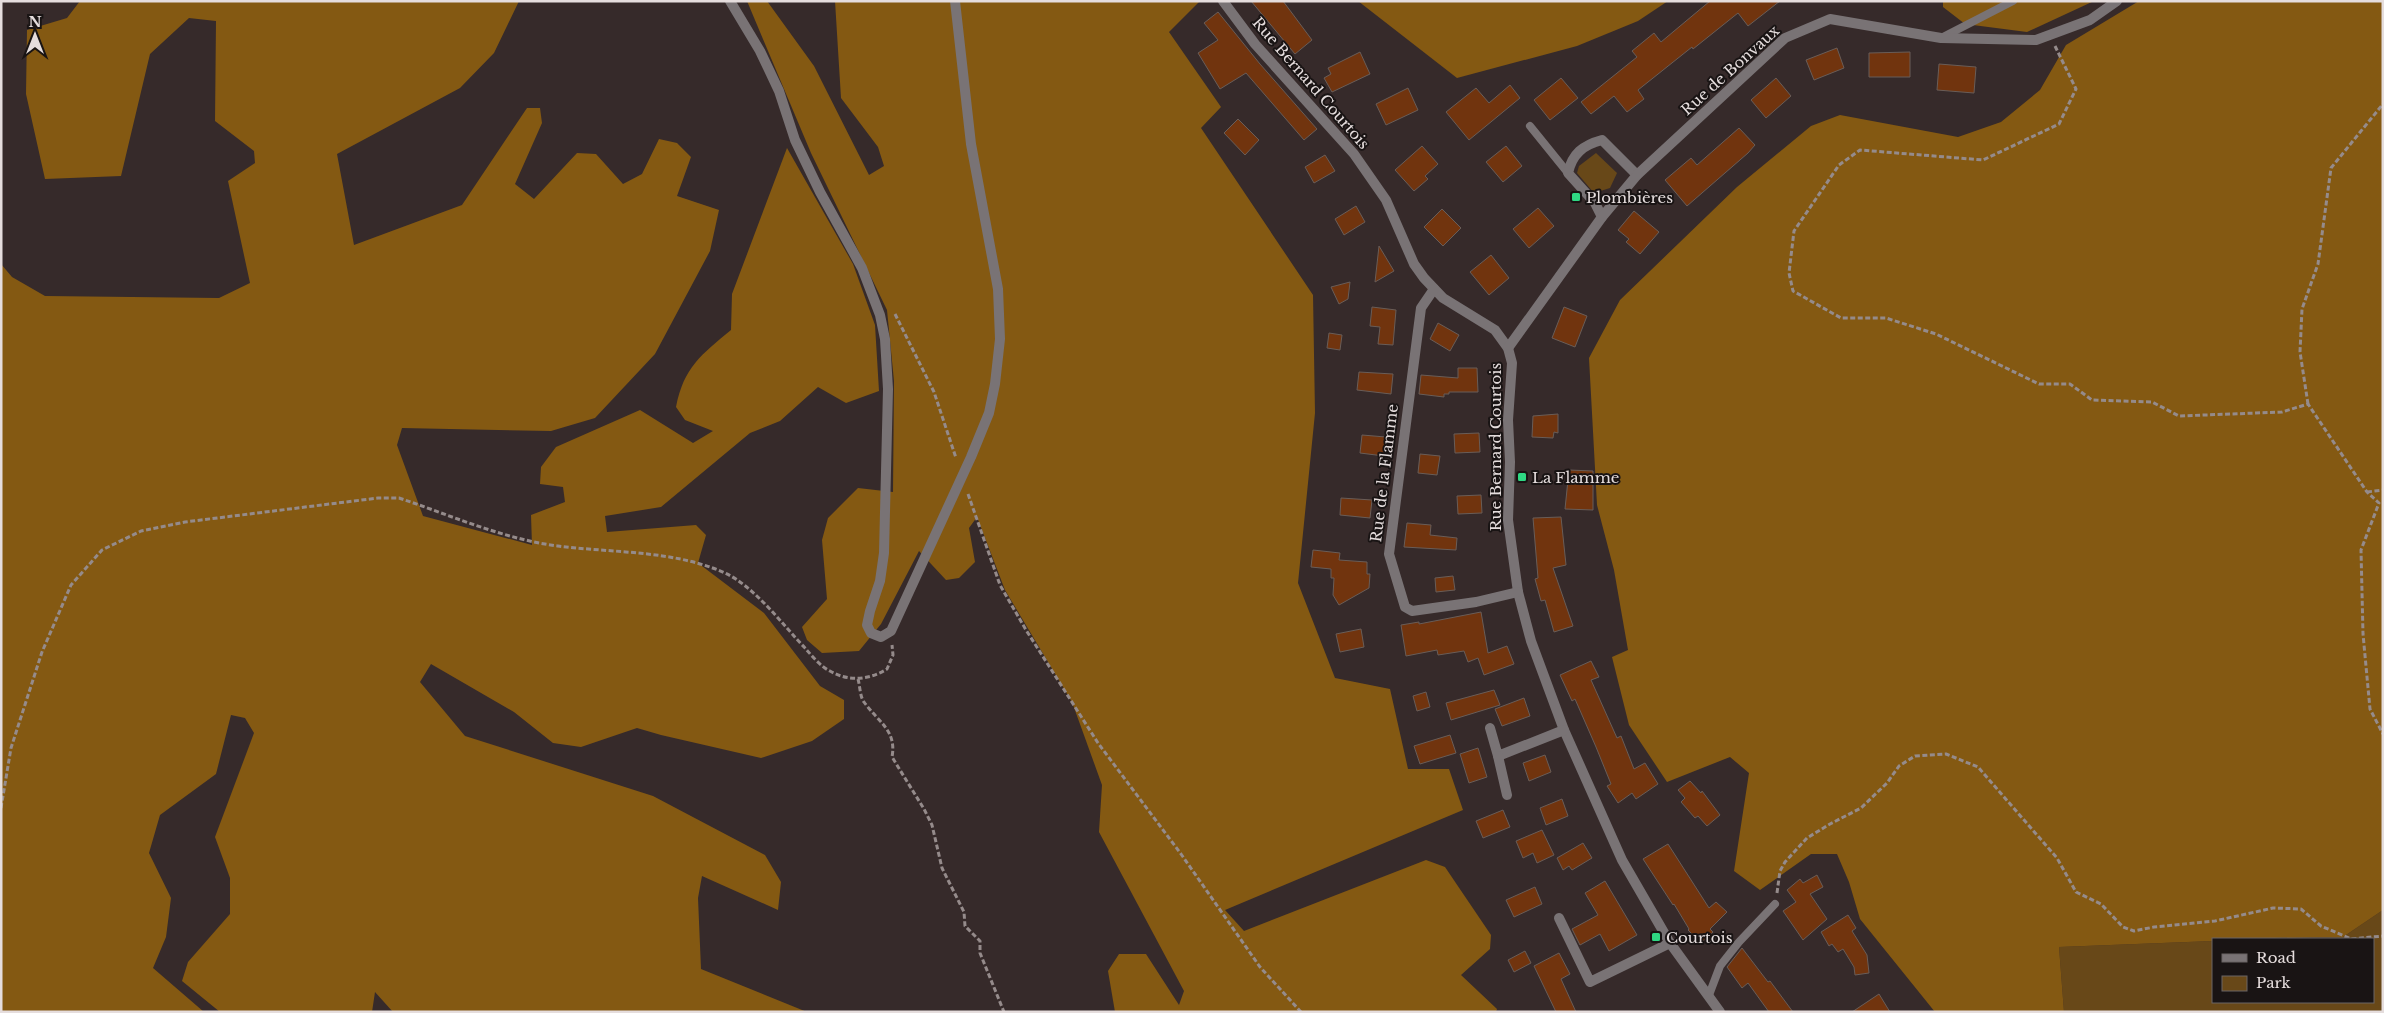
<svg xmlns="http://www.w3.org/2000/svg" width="2384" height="1013" viewBox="0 0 2384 1013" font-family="'Libre Baskerville',serif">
<rect width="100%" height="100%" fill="#362a2a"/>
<g fill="#684818">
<path d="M1596 153 1617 173 1610 188 1594 193 1577 173 1579 166Z"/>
<path d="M2383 910V1012H2064L2059 947 2213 941V1002H2373V939H2280L2343 937Z"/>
</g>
<g fill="#845912">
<path d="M80 1H519L494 53 460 88 337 154 354 245 462 205 527 108H540L542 123 515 184 534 199 577 153 596 154 623 184 642 174 659 139 677 143 691 157 677 196 719 210 710 251 655 354 595 418 551 431 402 428 397 445 423 516 532 545 531 515 565 502 563 487 540 484 541 467 556 447 640 410 693 443 713 431 685 420 676 407C684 367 701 355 731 330L732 294 787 148 853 264 875 325 879 391 846 403 818 387 780 421 750 433 661 507 605 516 607 532 696 525 706 535 698 563 764 613 820 686 844 700V719L812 741 761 758 661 735 637 728 581 747 553 743 514 712 431 664 420 682 465 736 653 796 765 855 781 882 778 910 702 876 698 898 701 969 807 1012H393L375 992 372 1012H220L182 981 188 962 230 914V878L215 837 254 733 245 718 231 715 216 774 160 815 149 853 171 898 166 937 153 968 204 1012H1V264L12 277 45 296 219 298 250 283 228 181 255 163 254 151 215 121 216 21 189 18 150 54 121 176 45 179 26 94 27 30 67 18Z"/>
<path d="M747 1H767L814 66 869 175 884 166 878 147 841 98 835 1H1200L1169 32 1221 107 1201 128 1313 295 1315 413 1298 583 1335 678 1390 689 1408 769H1449L1463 810 1225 910 1244 931 1426 860 1445 867 1491 935 1490 949 1461 975 1497 1009 1496 1012H1115L1108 971 1119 954H1146L1179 1005 1184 991 1099 832 1102 785 1072 702 1005 590 977 517 969 528 975 562 959 578 946 580 919 551 881 624 859 651 822 653 807 640 802 627 827 599 822 540 828 518 858 488 893 492 894 381 887 310 811 153Z"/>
<path d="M1358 1H1668L1638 21 1577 46 1457 78Z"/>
<path d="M1943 1H2094L2027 32 1965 24 1943 7Z"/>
<path d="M2139 1H2383V910L2343 937 2213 939V941L2059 947 2064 1012H1935L1860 919 1849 882 1837 854H1811L1760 890 1734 871 1749 773 1730 757 1667 782 1629 725 1612 657 1628 650 1614 570 1597 505 1589 358 1620 300 1737 187 1811 126 1840 115 1958 137 2001 122 2040 90 2066 45Z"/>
</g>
<g fill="#71340e" stroke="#695d58">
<path d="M1251 1H1283L1312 40 1295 54Z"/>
<path d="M1710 1H1780L1748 26 1738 13 1693 49 1692 47 1638 90 1644 99 1627 112 1614 96 1591 114 1581 102 1637 57 1632 51 1654 33 1661 42Z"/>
<path d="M1218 12 1260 64 1317 129 1304 140 1246 73 1220 89 1198 53 1218 40 1204 23Z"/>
<path d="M1837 48 1844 68 1814 80 1806 60Z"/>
<path d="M1360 52 1370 74 1332 92 1324 78 1331 74 1328 68Z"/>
<path d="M1910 52V77H1869V53Z"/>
<path d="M1939 64 1976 67 1974 93 1937 90Z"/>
<path d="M1561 78 1578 98 1550 120 1534 100Z"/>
<path d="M1776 78 1791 96 1766 118 1751 100Z"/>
<path d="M1510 85 1520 98 1469 140 1446 112 1476 88 1489 103Z"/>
<path d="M1408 88 1418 110 1386 125 1376 104Z"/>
<path d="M1238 119 1259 140 1245 155 1224 133Z"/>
<path d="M1739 128 1755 145 1748 153 1687 206 1665 180 1691 158 1697 165Z"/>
<path d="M1422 146 1438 164 1425 176 1428 179 1414 191 1395 170Z"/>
<path d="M1506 146 1522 166 1503 182 1486 162Z"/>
<path d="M1325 155 1335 171 1314 183 1305 167Z"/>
<path d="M1356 206 1365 222 1344 235 1335 219Z"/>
<path d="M1538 208 1554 226 1529 248 1513 229Z"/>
<path d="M1442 209 1461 228 1443 246 1424 227Z"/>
<path d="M1634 211 1659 232 1640 254 1626 242 1629 239 1618 230Z"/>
<path d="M1379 246 1394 271 1375 282Z"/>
<path d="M1491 255 1509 278 1489 295 1470 272Z"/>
<path d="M1350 282 1348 299 1339 304 1331 287Z"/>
<path d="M1372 307 1396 310 1393 345 1378 344 1380 327 1370 326Z"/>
<path d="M1564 307 1587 316 1575 347 1552 338Z"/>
<path d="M1438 323 1459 335 1450 351 1430 339Z"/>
<path d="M1329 333 1342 335 1340 350 1327 348Z"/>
<path d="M1458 368H1477L1478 392H1449V394H1444V397L1419 394 1421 375 1458 378Z"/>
<path d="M1359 372 1393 374 1391 394 1357 390Z"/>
<path d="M1558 414V433L1554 432 1553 438 1532 437 1533 416Z"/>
<path d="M1479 433 1480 452 1455 453 1454 434Z"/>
<path d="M1362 435 1386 437 1384 456 1360 453Z"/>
<path d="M1420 454 1440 456 1437 475 1418 473Z"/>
<path d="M1569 470 1593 471V510L1565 509Z"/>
<path d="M1481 495 1482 513 1458 514 1457 496Z"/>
<path d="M1341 498 1372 500 1370 518 1340 515Z"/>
<path d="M1561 517 1566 565 1553 568 1573 626 1554 632 1545 600 1541 601 1535 579 1538 578 1533 518Z"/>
<path d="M1407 523 1431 525 1430 535 1457 538 1456 550 1404 547Z"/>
<path d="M1313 550 1340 553 1339 560 1367 562V574H1370L1369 588 1339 605 1333 595 1334 578H1331V569L1311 567Z"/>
<path d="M1453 576 1455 590 1436 592 1435 578Z"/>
<path d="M1481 612 1488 653 1507 646 1514 664 1484 675 1478 658 1468 662 1464 651 1438 655 1437 650 1406 656 1401 625 1419 622V624Z"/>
<path d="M1361 629 1364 647 1340 652 1336 634Z"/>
<path d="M1591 661 1599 677 1591 680 1617 738 1621 736 1634 769 1645 763 1658 784 1636 799 1632 793 1618 803 1607 786 1611 784 1596 747 1575 699 1572 701 1560 675Z"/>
<path d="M1494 690 1500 705 1451 720 1446 703Z"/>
<path d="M1426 692 1430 707 1417 711 1413 696Z"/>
<path d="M1524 698 1530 716 1502 726 1495 709Z"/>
<path d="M1450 735 1456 753 1420 764 1414 746Z"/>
<path d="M1478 748 1487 777 1469 783 1460 754Z"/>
<path d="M1545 755 1551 772 1529 781 1523 763Z"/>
<path d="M1690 781 1701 793 1702 791 1720 815 1707 826 1698 816 1695 818 1681 802 1685 798 1678 790Z"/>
<path d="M1562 799 1568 816 1546 825 1540 808Z"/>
<path d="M1503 810 1510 827 1483 838 1476 821Z"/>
<path d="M1542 830 1554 855 1537 863 1533 853 1523 858 1516 841Z"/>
<path d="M1583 843 1592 858 1572 870 1569 866 1563 870 1557 858Z"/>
<path d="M1668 844 1709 908 1716 902 1727 912 1710 929 1713 932 1701 943 1688 930 1689 929 1674 904 1673 905 1643 859Z"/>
<path d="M1817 875 1823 887 1810 894 1827 919 1803 940 1783 911 1796 902 1787 890 1800 879 1803 883Z"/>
<path d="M1605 881 1637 935 1609 951 1600 934 1580 945 1572 929 1598 915 1585 893Z"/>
<path d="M1535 887 1542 904 1514 917 1506 900Z"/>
<path d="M1848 915 1856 928 1852 931 1867 955 1869 973 1855 975 1854 967 1843 949 1838 952 1832 944 1829 946 1821 932Z"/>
<path d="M1742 948 1768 982 1770 981 1793 1012H1769L1748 983 1742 988 1727 967Z"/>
<path d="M1525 951 1531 963 1514 972 1508 960Z"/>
<path d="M1559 953 1570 974 1561 979 1576 1012H1556L1534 966Z"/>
<path d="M1879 994 1890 1012H1852Z"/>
</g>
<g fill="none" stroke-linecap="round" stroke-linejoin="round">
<g stroke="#958b8b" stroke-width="3" stroke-dasharray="5 2.5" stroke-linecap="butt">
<path d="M2055 46 2076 89 2059 124 1983 160 1860 150 1839 165 1794 231 1789 273 1793 291 1841 318H1886L1936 334 2039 384H2070L2092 400 2152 402 2179 416 2282 412 2308 404 2367 492 2379 503 2361 550 2363 634 2370 709 2383 734"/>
<path d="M895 314 934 392 956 458"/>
<path d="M2308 404 2300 352 2302 309 2318 264 2331 168 2383 104"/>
<path d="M2367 492 2383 490"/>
<path d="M968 494 1000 585 1026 630 1098 743 1181 854 1260 967 1301 1012"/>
<path d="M858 679C860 686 860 697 864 702 878 722 897 730 892 757L924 809 932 825 942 868 964 912 965 926 980 941V953L1004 1012"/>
<path d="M1 808 11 748 42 652 71 585 102 550 141 531 185 522 378 498H399C450 515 503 539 558 546 613 553 674 550 725 573 755 587 783 625 805 648 812 656 821 667 830 671 849 682 869 680 887 669L893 655 892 645"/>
<path d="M1777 893 1780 871 1785 862 1807 838 1830 824 1861 808 1887 783 1899 766 1915 756 1946 754 1978 767 2057 858 2076 892 2101 904 2123 927 2134 931 2154 927 2215 921 2273 908 2301 909 2321 926 2351 939 2383 936"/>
</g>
<g stroke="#797375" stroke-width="8">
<path d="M1943 37 2013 1"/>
<path d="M1530 126 1568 173"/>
<path d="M1709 995 1720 966 1739 942 1775 904"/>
</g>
<g stroke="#797375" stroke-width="10">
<path d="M730 1 760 51 779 91 795 140 820 192 862 268 880 315 885 339 888 389 884 553 880 581 870 611 867 625 871 633 881 637 891 631 971 457 989 413 995 384 1000 339 998 289 971 144 955 1"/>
<path d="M1223 1 1255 44 1354 154 1386 200 1414 264 1424 278 1443 298 1495 330 1508 348 1512 363 1508 420 1510 462 1508 520 1518 592 1531 641 1564 730 1622 860 1670 943 1720 1012"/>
<path d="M1602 217 1595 203 1568 173C1572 154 1583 145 1602 140L1637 175"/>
<path d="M1434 289 1421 308 1389 554 1405 607 1412 611 1476 602 1518 592"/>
<path d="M1508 348 1602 217 1637 175 1785 38 1830 19 1941 38 2036 40 2090 20 2117 1"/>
<path d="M1490 728 1498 756 1564 730"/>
<path d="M1498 756 1507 795"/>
<path d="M1559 918 1590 982 1670 943"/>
</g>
</g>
<g fill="#2fd883" stroke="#191414" stroke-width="2">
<rect x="1571" y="192" width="10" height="10" rx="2.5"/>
<rect x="1517" y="472" width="10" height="10" rx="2.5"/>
<rect x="1651" y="932" width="10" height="10" rx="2.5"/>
</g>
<g text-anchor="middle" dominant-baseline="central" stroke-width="4" stroke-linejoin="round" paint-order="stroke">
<g font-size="15" fill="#e5dddd" stroke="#191414">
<text transform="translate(1730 70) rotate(-42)">Rue de Bonvaux</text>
<text transform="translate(1311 83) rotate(49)">Rue Bernard Courtois</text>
<text transform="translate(1495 447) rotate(-90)">Rue Bernard Courtois</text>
<text transform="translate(1384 473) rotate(-83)">Rue de la Flamme</text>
</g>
<g font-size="15" fill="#e5dddd" stroke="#191414" text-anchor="start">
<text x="1586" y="197">Plombières</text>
<text x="1532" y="477">La Flamme</text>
<text x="1666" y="937">Courtois</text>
</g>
</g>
<rect width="2384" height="1013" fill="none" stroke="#e5dddd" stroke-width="5"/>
<rect x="2212" y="938" width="162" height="65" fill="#191414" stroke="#6b6464"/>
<rect x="2222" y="954" width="25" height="8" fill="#797375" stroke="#6b6464"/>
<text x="2256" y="963" font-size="15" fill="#e5dddd">Road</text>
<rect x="2222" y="976" width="25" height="15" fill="#684818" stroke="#6b6464"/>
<text x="2256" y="988" font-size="15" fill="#e5dddd">Park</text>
<g transform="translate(35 35)" stroke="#191414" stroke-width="4" paint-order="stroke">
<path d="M0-4L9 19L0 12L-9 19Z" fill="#e5dddd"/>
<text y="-8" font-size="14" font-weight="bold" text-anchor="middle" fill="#e5dddd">N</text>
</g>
</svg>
